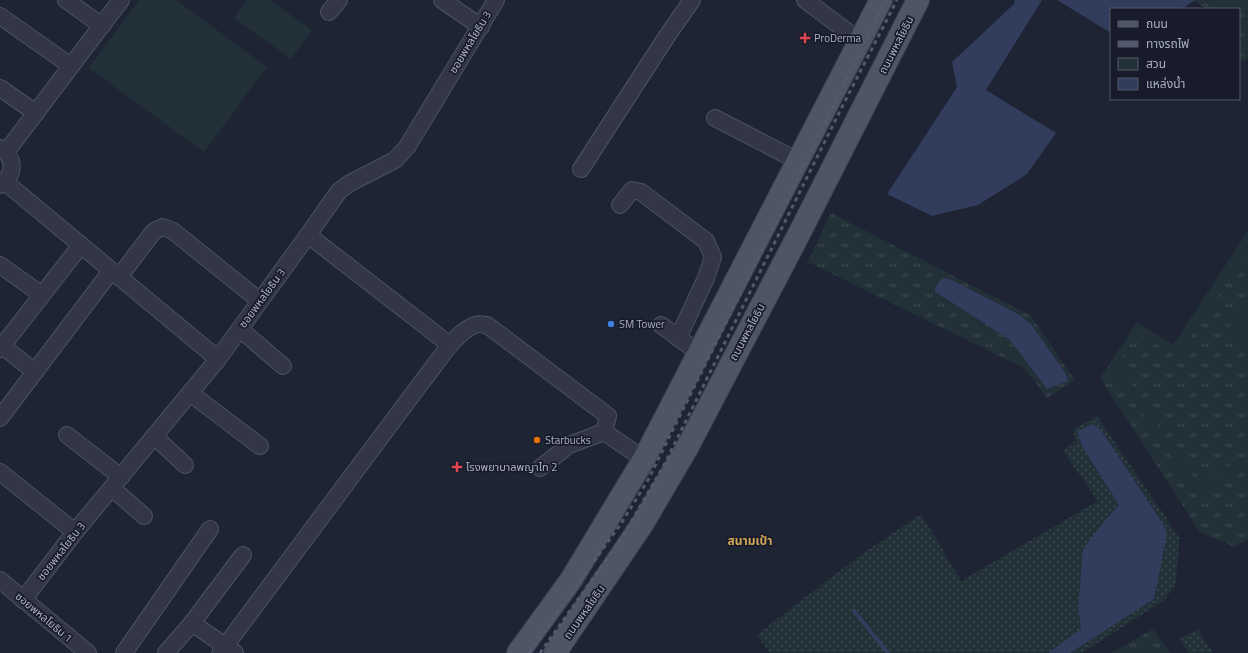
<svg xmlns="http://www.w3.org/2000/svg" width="1248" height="653" viewBox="0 0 1248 653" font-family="'Titillium Web','Noto Sans Thai',sans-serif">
<defs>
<pattern id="grass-tufts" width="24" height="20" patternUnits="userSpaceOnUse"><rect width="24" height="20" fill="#223137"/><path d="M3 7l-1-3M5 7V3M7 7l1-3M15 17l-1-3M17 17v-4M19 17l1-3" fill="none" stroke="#3f4c52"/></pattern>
<pattern id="garden-dots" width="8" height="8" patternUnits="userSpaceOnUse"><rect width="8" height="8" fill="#223137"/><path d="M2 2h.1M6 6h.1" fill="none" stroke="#3f4c52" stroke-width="1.8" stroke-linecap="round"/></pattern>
</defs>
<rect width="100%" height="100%" fill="#1f2435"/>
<g fill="url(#grass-tufts)" fill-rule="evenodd">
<path d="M1194 0H1248V58L1244 62 1239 58V9H1206Z"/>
<path d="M831 213 1031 316 1075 380 1047 398 1024 368 808 262ZM952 280 1018 314 1031 324 1066 374 1068 381 1047 389 1010 340 934 291 939 281Z"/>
<path d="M1248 249V454L1199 485 1121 369V358L1138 332 1177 358Z"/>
<path d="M1109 365 1199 496 1248 464V539L1235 547 1200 532 1100 378Z"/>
<path d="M1153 629 1170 653H1111Z"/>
</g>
<g fill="#223137">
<path d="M139 0H176L267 67 204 152 89 68Z"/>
<path d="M247 0H270L312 30 291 59 234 18Z"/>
<path d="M1213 0H1242L1234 9H1222L1212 1Z"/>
<path d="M1248 231V249L1177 358 1138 332 1121 358V369L1199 485 1248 454V464L1199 496 1109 365 1137 322 1173 345Z"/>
<path d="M1248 298V353L1222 314Z"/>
</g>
<g fill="url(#garden-dots)">
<path d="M1097 416 1179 537 1178 559 1175 586 1163 601 1082 653H1070L1154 599 1166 533 1163 524 1101 430 1077 433 1082 446 1119 505 1105 520 1080 582 1078 608 1081 629 1048 653H770L757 635 855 559 921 514 961 581 1098 501 1063 451 1076 441 1073 430Z"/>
<path d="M1198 630 1213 653H1189L1179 639Z"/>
</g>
<g fill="#323c5c">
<path d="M1015 0H1042L986 90 1056 133 1027 174 978 205 932 216 887 194 957 87 952 62 1014 4Z"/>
<path d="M1057 0H1195L1182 9H1111V33Z"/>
<path d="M943 278 952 280 1018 314 1031 324 1066 374 1068 381 1047 389 1010 340 934 291 939 281Z"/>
<path d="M1092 424 1101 430 1163 524 1167 533 1154 599 1070 653H1048L1081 629 1078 608 1083 549 1105 520 1119 505 1082 446 1077 432Z"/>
</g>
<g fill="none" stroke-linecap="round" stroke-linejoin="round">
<path stroke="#323c5c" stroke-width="4" d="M854 611 888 653"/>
<g stroke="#4d5161" stroke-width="18">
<g id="minor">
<path d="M66 0 102 26"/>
<path d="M442 0 481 27"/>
<path d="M805 0 860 41"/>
<path d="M329 12 339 0"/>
<path d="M0 16 71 66"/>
<path d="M0 88 36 113"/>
<path d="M715 118 798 161"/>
<path d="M0 148C16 157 15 176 0 185"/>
<path d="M6 152 121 0"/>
<path d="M581 169 667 36 692 0"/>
<path d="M5 182 218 359"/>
<path d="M620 205 632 190 641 192 706 241 713 257 706 278 678 338"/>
<path d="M308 235 450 345"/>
<path d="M0 265 42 295"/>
<path d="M119 277 154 231 163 227 173 231 260 301"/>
<path d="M661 325 699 353"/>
<path d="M240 329 283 366"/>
<path d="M0 344 35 372"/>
<path d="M0 349 81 245"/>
<path d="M190 393 260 446"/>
<path d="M0 418 111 271"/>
<path d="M67 435 121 477"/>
<path d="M154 436 185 465"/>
<path d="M540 468 569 445 604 432 644 459"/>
<path d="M0 472 75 532"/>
<path d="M112 488 144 516"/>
<path d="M0 580 88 653"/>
<path d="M23 600 75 532 218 359 308 235 339 191 350 183 395 160 407 147 496 0"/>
<path d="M192 623 235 653"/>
<path d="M124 653 210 529"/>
<path d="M166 653 192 623 243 555"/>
<path d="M220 653 424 379C438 362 455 332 475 325 479 323 484 325 487 325L608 416 604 432"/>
</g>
</g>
<g stroke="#3c404f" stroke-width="24">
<g id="primary">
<path d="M518 653 571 580 644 459 881 0"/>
<path d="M555 653 643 523 687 448 799 234 918 0"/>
</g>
</g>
<use href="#minor" stroke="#323645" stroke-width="16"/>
<use href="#primary" stroke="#505566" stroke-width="22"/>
<g stroke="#54596d" stroke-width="3" stroke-dasharray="4 4" stroke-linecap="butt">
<path d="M529 653 622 522 648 480 886 0"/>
<path d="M540 653 623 536 663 467 841 109 897 0"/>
</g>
</g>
<g fill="#e0444e" stroke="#181c2a" stroke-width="1.5">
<path d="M803 32h4v4h4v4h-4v4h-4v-4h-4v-4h4z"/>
<path d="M455 461h4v4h4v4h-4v4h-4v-4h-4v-4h4z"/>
</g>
<circle fill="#3f7fe0" stroke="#181c2a" stroke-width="1.5" cx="611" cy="324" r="4"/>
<circle fill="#e8710a" stroke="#181c2a" stroke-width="1.5" cx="537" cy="440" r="4"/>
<g text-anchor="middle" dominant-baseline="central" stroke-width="3.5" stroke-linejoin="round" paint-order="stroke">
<g font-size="11" fill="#acb0c3" stroke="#181c2a" text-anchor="start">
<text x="814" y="38">ProDerma</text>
<text x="619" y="324">SM Tower</text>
<text x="545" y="440">Starbucks</text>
<text x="466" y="467">โรงพยาบาลพญาไท 2</text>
</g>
<g font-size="11" fill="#acb0c3" stroke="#181c2a">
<text transform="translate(470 42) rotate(-59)">ซอยพหลโยธิน 3</text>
<text transform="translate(896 45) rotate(-63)">ถนนพหลโยธิน</text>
<text transform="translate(262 298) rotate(-54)">ซอยพหลโยธิน 3</text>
<text transform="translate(747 332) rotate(-62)">ถนนพหลโยธิน</text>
<text transform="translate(61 551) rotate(-52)">ซอยพหลโยธิน 3</text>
<text transform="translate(584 612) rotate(-55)">ถนนพหลโยธิน</text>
<text transform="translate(44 617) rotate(40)">ซอยพหลโยธิน 1</text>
</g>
<g font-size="12" font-weight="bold" fill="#d1a458" stroke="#181c2a">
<text x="750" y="540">สนามเป้า</text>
</g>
</g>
<rect x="1110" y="8" width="130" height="92" fill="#181c2a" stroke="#535767"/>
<rect x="1118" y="21" width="20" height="6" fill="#505566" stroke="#535767"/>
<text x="1146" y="28" font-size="12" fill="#acb0c3">ถนน</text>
<rect x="1118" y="41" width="20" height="6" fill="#54596d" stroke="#535767"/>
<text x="1146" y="48" font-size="12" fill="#acb0c3">ทางรถไฟ</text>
<rect x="1118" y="58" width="20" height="12" fill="#223137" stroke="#535767"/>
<text x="1146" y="68" font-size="12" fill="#acb0c3">สวน</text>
<rect x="1118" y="78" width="20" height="12" fill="#323c5c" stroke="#535767"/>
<text x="1146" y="88" font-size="12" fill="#acb0c3">แหล่งน้ำ</text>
</svg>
